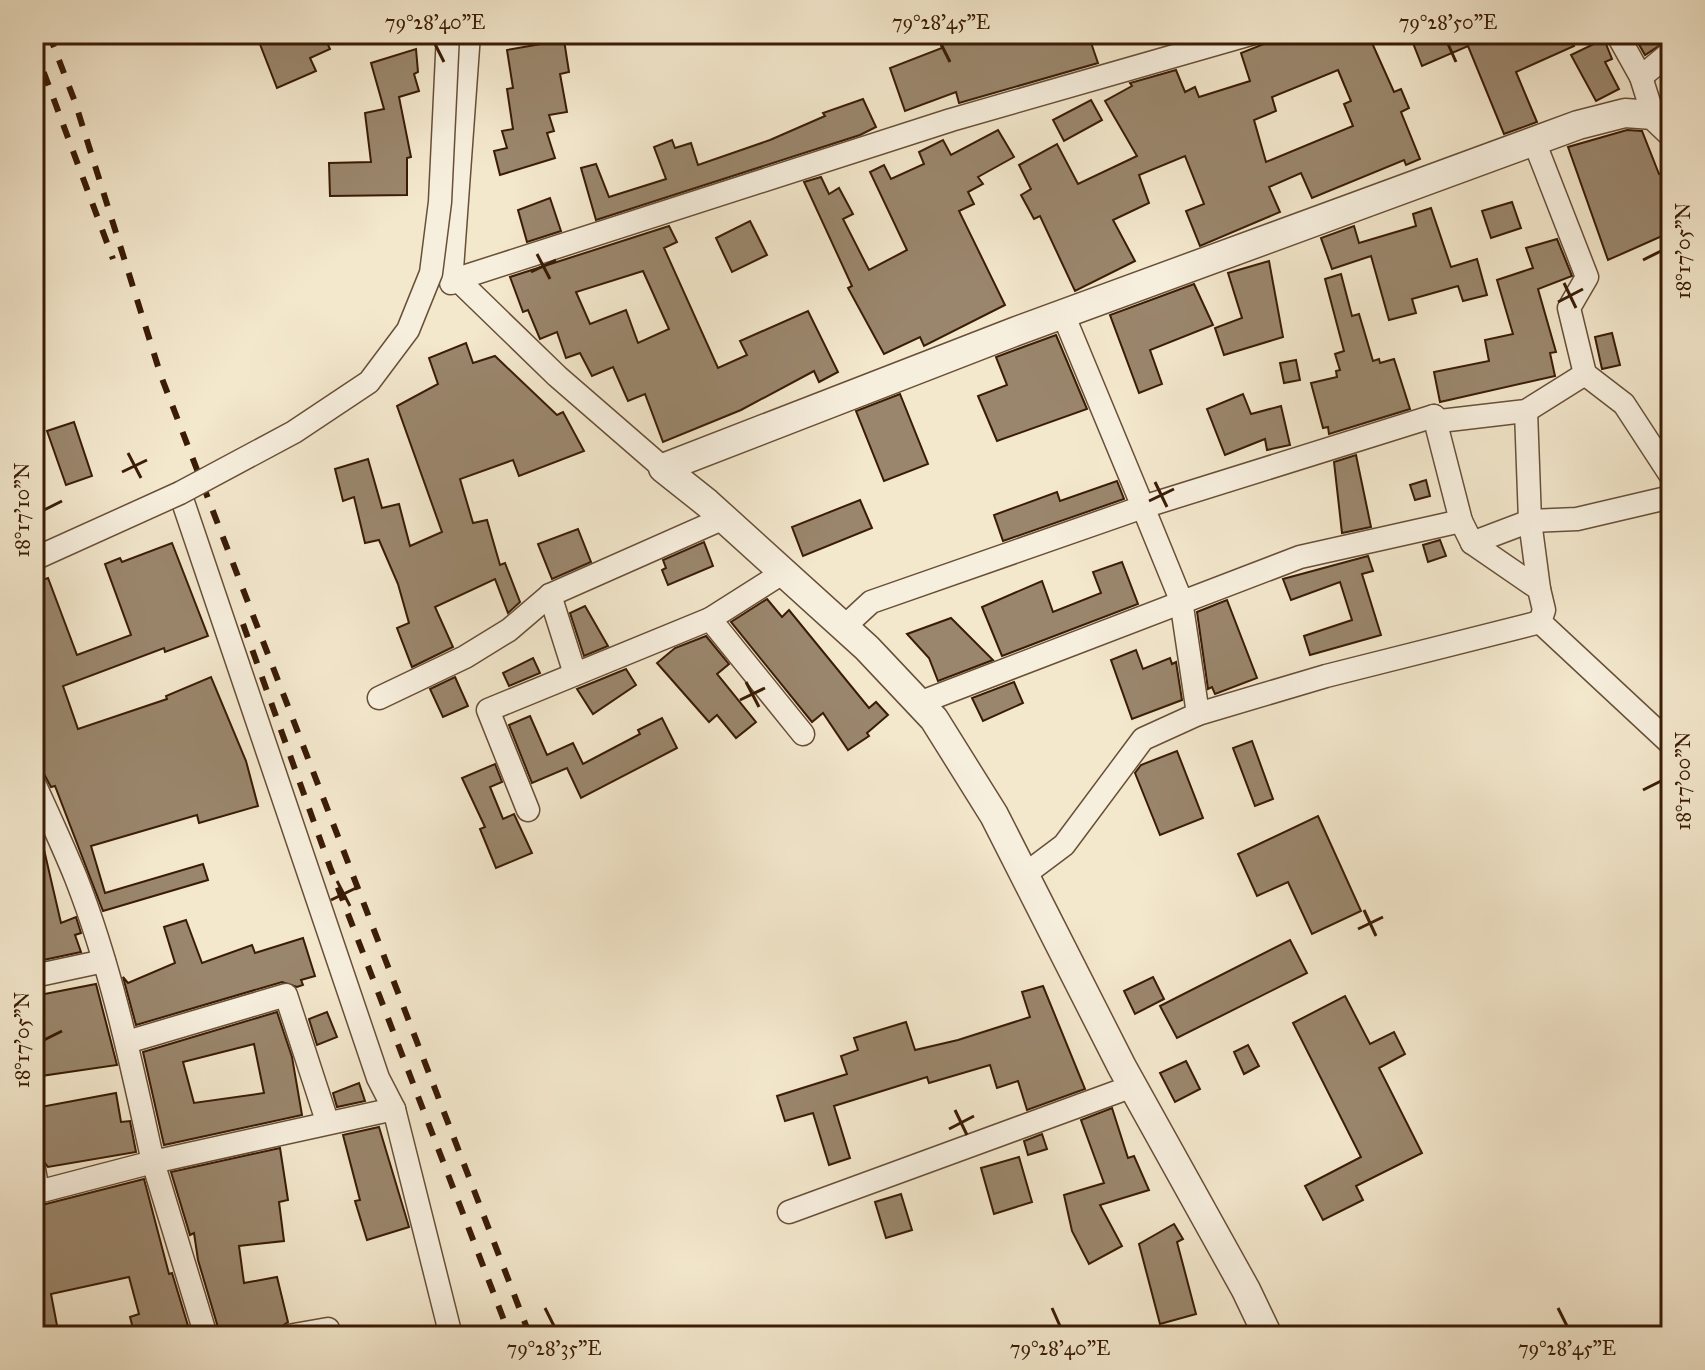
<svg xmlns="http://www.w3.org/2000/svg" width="1705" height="1370" viewBox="0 0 1705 1370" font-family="'IM FELL Great Primer',serif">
<rect width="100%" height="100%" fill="#f3e7cc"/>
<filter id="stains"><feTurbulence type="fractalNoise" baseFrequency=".0025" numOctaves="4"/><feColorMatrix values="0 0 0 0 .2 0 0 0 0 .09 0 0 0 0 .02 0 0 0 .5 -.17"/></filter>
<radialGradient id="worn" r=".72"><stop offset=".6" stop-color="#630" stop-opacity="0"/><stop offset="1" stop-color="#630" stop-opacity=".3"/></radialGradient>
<g fill="#9a866c" stroke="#3a1c05" stroke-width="2" fill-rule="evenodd">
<path d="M256 34H323L330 49 310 58 316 71 277 88Z"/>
<path d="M937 34H997L1000 42 1023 34H1088L1098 63 959 103 956 92 905 111 890 68 942 48Z"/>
<path d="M1289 34H1368L1394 92 1401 89 1409 108 1401 112 1420 159 1406 165 1404 160 1312 198 1301 173 1269 187 1280 212 1200 246 1186 211 1204 204 1185 156 1139 175 1149 203 1113 220 1135 261 1075 291 1040 216 1034 219 1021 195 1031 189 1019 165 1057 144 1078 184 1137 156 1105 101 1132 86 1130 83 1176 70 1185 92 1195 87 1199 97 1250 81 1241 53ZM1338 70 1351 101 1344 104 1353 126 1266 162 1254 120 1276 111 1272 97Z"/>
<path d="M1420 34H1568L1574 46 1516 72 1537 122 1504 134 1468 46 1422 66 1411 38Z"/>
<path d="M1633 34H1671V38L1645 55Z"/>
<path d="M1604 39 1612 59 1605 62 1619 89 1596 101 1571 55Z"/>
<path d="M564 40 569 72 560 74 567 112 549 115 554 131 547 133 555 158 500 175 494 151 507 148 502 131 513 129 507 89 513 88 507 50Z"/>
<path d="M416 49 418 72 414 74 419 91 399 97 411 157 407 158V195L330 196 329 163 371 162 365 113 384 109 371 63Z"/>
<path d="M863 99 876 127 860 135 596 220 581 168 596 164 609 197 666 179 654 147 672 140 675 148 691 143 698 165 770 140 825 116 823 113Z"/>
<path d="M1091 100 1102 120 1064 141 1053 120Z"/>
<path d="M998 130 1014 157 978 177 983 184 968 192 974 204 959 211 1005 305 924 346 920 337 884 354 848 288 852 286 804 182 821 177 829 194 839 188 853 214 843 219 869 270 907 250 870 172 884 165 891 179 924 164 919 152 943 140 951 155Z"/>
<path d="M1627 130 1642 131 1659 174 1671 169V232L1608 260 1568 147Z"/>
<path d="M550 198 561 231 527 242 518 210Z"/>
<path d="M1512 202 1521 228 1491 238 1482 211Z"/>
<path d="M1431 208 1451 267 1477 259 1487 295 1463 301 1458 286 1412 299 1416 313 1389 320 1371 256 1332 269 1321 238 1354 226 1359 243 1416 226 1413 214Z"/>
<path d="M750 221 767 255 732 272 716 238Z"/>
<path d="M669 226 677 242 664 248 718 368 747 355 740 341 808 311 838 372 819 382 814 371 741 410 663 442 645 394 628 401 613 367 592 376 580 353 566 358 557 332 540 339 528 310 523 312 510 277ZM643 271 669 329 638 343 626 310 590 324 576 292Z"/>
<path d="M1557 239 1572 276 1538 289 1556 352 1550 353 1555 376 1440 402 1434 372 1489 361 1485 340 1513 334 1497 280 1533 268 1526 248Z"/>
<path d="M1269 261 1283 337 1224 355 1215 328 1242 318 1228 273Z"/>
<path d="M1341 274 1352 316 1359 314 1373 361 1379 359 1380 363 1394 359 1410 409 1329 434 1328 427 1323 428 1311 383 1337 377 1336 371 1340 370 1335 354 1344 351 1325 279Z"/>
<path d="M1194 284 1213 325 1150 350 1162 384 1139 393 1110 315Z"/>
<path d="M1612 333 1620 365 1602 369 1595 337Z"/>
<path d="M1056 335 1087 409 997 441 978 396 1007 385 996 357Z"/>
<path d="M466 343 473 363 495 356 557 415 563 412 584 451 519 476 513 460 460 479 473 523 487 520 500 565 505 563 520 602 508 613 495 579 435 607 453 647 412 667 397 628 409 623 398 584 379 540 365 543 354 497 343 501 335 469 368 459 382 508 399 504 410 546 442 532 397 406 438 384 429 358Z"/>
<path d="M1296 360 1300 380 1284 383 1280 363Z"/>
<path d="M900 394 928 464 884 481 856 411Z"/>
<path d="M1243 394 1251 414 1281 406 1290 445 1267 450 1265 439 1225 455 1207 409Z"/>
<path d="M74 422 92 476 66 485 47 431Z"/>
<path d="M1356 455 1371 527 1342 533 1334 462Z"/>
<path d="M1426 480 1430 496 1415 500 1410 485Z"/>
<path d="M1117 481 1124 499 1003 541 994 515 1057 492 1060 501Z"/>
<path d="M860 500 872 528 803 556 792 527Z"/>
<path d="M578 529 591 562 552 579 538 544Z"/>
<path d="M1440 540 1446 556 1428 562 1423 545Z"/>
<path d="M704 542 713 566 668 585 662 570 666 568 663 560Z"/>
<path d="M172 543 208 636 165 652 164 648 63 686 78 729 167 699 166 696 211 677 246 761 258 806 199 823 197 815 91 846 105 893 203 864 208 880 103 911 55 786 51 787 43 772 34 769V583L48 578 77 655 131 635 105 564 120 558 122 562Z"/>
<path d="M1368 556 1373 571 1362 574 1381 635 1310 655 1304 636 1352 620 1340 582 1291 600 1283 579Z"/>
<path d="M1122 562 1138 604 1002 656 982 607 1042 581 1053 612 1101 593 1093 572Z"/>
<path d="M767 599 782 617 789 610 869 708 876 702 888 715 867 733 869 736 848 750 823 713 812 722 731 622Z"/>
<path d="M1227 600 1257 678 1215 694 1212 687 1208 689 1197 612Z"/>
<path d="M585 606 608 646 584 656 570 613Z"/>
<path d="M951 618 993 660 938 681 929 658 907 634Z"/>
<path d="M706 636 729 664 717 674 756 722 736 738 717 715 709 722 657 663 675 648Z"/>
<path d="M1136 650 1143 669 1170 658 1172 664 1176 662 1182 700 1132 719 1111 660Z"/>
<path d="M533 658 540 673 509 686 503 673Z"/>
<path d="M626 669 636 685 593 714 577 689Z"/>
<path d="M455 677 468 706 443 717 430 689Z"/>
<path d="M1014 682 1023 703 983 721 972 698Z"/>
<path d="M530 716 547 755 573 743 583 764 640 734 638 730 662 718 677 748 581 798 567 768 532 783 509 725Z"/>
<path d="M1252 741 1273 799 1255 806 1233 748Z"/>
<path d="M1177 751 1203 818 1160 835 1135 773 1141 765Z"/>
<path d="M495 764 502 782 490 787 503 819 514 814 532 853 496 868 480 829 485 827 462 778Z"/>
<path d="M1318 816 1361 911 1312 934 1288 882 1257 896 1238 854Z"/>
<path d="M39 828 61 923 76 917 81 933 75 935 81 952 34 962V829Z"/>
<path d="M186 920 202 963 252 945 255 953 303 938 315 976 301 980 303 985 297 987 282 982 136 1025 123 977 128 983 175 963 164 927Z"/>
<path d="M1290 940 1307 973 1177 1038 1160 1006Z"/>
<path d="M1153 977 1164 999 1135 1014 1124 991Z"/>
<path d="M96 984 117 1065 34 1077V996Z"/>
<path d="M1043 986 1085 1089 1027 1110 1018 1081 997 1088 990 1065 929 1083 927 1077 834 1106 850 1158 829 1165 813 1113 785 1121 777 1096 847 1074 841 1056 858 1050 854 1038 906 1022 915 1050 958 1040 1030 1017 1022 992Z"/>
<path d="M1345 996 1370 1044 1394 1032 1405 1054 1379 1068 1422 1153 1356 1186 1363 1200 1323 1220 1305 1186 1361 1157 1293 1023Z"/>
<path d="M277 1012 292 1057 302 1115 164 1145 143 1052ZM254 1044 264 1093 194 1103 183 1062Z"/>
<path d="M327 1012 337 1037 317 1045 309 1019Z"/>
<path d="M1248 1045 1259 1066 1244 1074 1234 1052Z"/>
<path d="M1186 1061 1200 1089 1175 1102 1160 1073Z"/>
<path d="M359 1083 365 1101 337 1107 333 1093Z"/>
<path d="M116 1093 121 1122 130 1121 136 1152 48 1167 39 1156 35 1108Z"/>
<path d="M1112 1108 1128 1158 1134 1156 1149 1190 1100 1205 1122 1246 1089 1264 1072 1231 1064 1195 1104 1183 1081 1120Z"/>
<path d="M379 1127 409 1227 367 1240 355 1201 360 1200 343 1135Z"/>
<path d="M1042 1134 1047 1149 1028 1155 1024 1141Z"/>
<path d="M280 1148 288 1200 279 1202 284 1241 239 1246 244 1283 277 1277 288 1322 275 1331 253 1336 252 1328 220 1334 198 1260 194 1233 190 1235 171 1172Z"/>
<path d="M1019 1157 1032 1202 994 1214 981 1168Z"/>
<path d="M144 1179 169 1274 172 1273 189 1329 165 1336H135L130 1317 139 1314 129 1277 51 1294 59 1336H34V1207Z"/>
<path d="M901 1194 912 1230 886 1238 875 1202Z"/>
<path d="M1174 1224 1183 1239 1177 1242 1196 1314 1160 1324 1139 1244Z"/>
</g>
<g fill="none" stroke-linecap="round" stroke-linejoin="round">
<g stroke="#684f37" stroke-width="25">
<g id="minor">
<path d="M469 34 451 283 457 279 557 376 663 468"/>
<path d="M1617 34 1641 77 1653 115"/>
<path d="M1641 77 1671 52"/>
<path d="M1534 141 1587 277 1569 308 1585 374"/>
<path d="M457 279 951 120 1251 34"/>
<path d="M1526 411 1530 521 1539 589"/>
<path d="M180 493 378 1078 394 1109 451 1336"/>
<path d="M1461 521 1472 543 1539 589 1544 610 1540 622 1671 744"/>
<path d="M1472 543 1530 521 1577 519 1671 497"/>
<path d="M550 595 575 674"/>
<path d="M710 619 803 734"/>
<path d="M844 627 871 602 1143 507 1063 314"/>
<path d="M379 698 465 657 509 630 550 595 724 518"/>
<path d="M919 703 1300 557 1461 521 1434 416"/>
<path d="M1198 714 1326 676 1540 622"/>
<path d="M34 783C48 814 63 846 76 878 112 970 132 1067 153 1162L394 1109"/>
<path d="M528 810 488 710 710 619 784 572"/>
<path d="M1024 875 1064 845 1143 739 1198 714 1181 600 1143 507 1434 416 1440 421 1526 411 1585 374 1624 404 1671 476"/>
<path d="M34 976 104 961"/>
<path d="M127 1042 286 995 327 1121"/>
<path d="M34 1169 38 1192"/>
<path d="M34 1193 153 1162 206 1336"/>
<path d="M789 1212 1133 1086"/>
<path d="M288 1336 328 1329"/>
</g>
</g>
<g stroke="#684f37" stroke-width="31">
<path id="tertiary" d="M1268 1336 1246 1290 1122 1067 994 815 934 719 867 648 707 503 663 468 1014 332 1578 125 1625 113 1653 115 1671 132"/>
</g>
<use href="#minor" stroke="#f7efde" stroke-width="22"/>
<use href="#tertiary" stroke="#f7efde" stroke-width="28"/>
<g stroke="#3a1c05" stroke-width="6" stroke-dasharray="14 14" stroke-linecap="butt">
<path d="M49 34 75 102 161 376 530 1336"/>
<path d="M34 46 113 259"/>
<path d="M243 624 330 867 510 1336"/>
</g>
<g stroke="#684f37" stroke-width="25" stroke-linecap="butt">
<path id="minor-bridge" d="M34 559 180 493 294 432 369 382 408 330 431 273 440 202 448 34"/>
</g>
<use href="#minor-bridge" stroke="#f7efde" stroke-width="22"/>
</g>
<path fill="none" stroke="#3a1c05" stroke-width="3" d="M435 44 444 62M941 44 950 62M1448 44 1456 62M537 254 550 279M1643 260 1661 251M531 272 556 260M1564 283 1576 308M1558 302 1583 289M128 453 141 478M122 472 147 460M1155 482 1167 507M1149 501 1174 489M44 510 62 501M746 682 759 707M740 700 765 688M1643 790 1661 781M337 881 350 906M331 900 356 888M1364 910 1376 936M1358 929 1383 917M44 1040 62 1031M955 1110 967 1135M949 1129 974 1116M545 1308 554 1326M1052 1308 1060 1326M1558 1308 1567 1326"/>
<rect width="1705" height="1370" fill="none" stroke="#f3e7cc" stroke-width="88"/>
<rect x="44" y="44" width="1617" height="1282" fill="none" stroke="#3a1c05" stroke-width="3"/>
<g font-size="20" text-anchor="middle" fill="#3a1c05">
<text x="435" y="29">79°28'40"E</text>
<text x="941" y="29">79°28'45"E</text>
<text x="1448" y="29">79°28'50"E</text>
<text transform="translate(1683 251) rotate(-90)" y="7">18°17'05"N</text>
<text transform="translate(22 510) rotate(-90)" y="7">18°17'10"N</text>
<text transform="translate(1683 781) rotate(-90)" y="7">18°17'00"N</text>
<text transform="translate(22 1040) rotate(-90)" y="7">18°17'05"N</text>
<text x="554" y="1355">79°28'35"E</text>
<text x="1060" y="1355">79°28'40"E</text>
<text x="1567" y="1355">79°28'45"E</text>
</g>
<rect width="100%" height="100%" filter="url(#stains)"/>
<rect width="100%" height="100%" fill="url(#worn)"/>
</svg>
